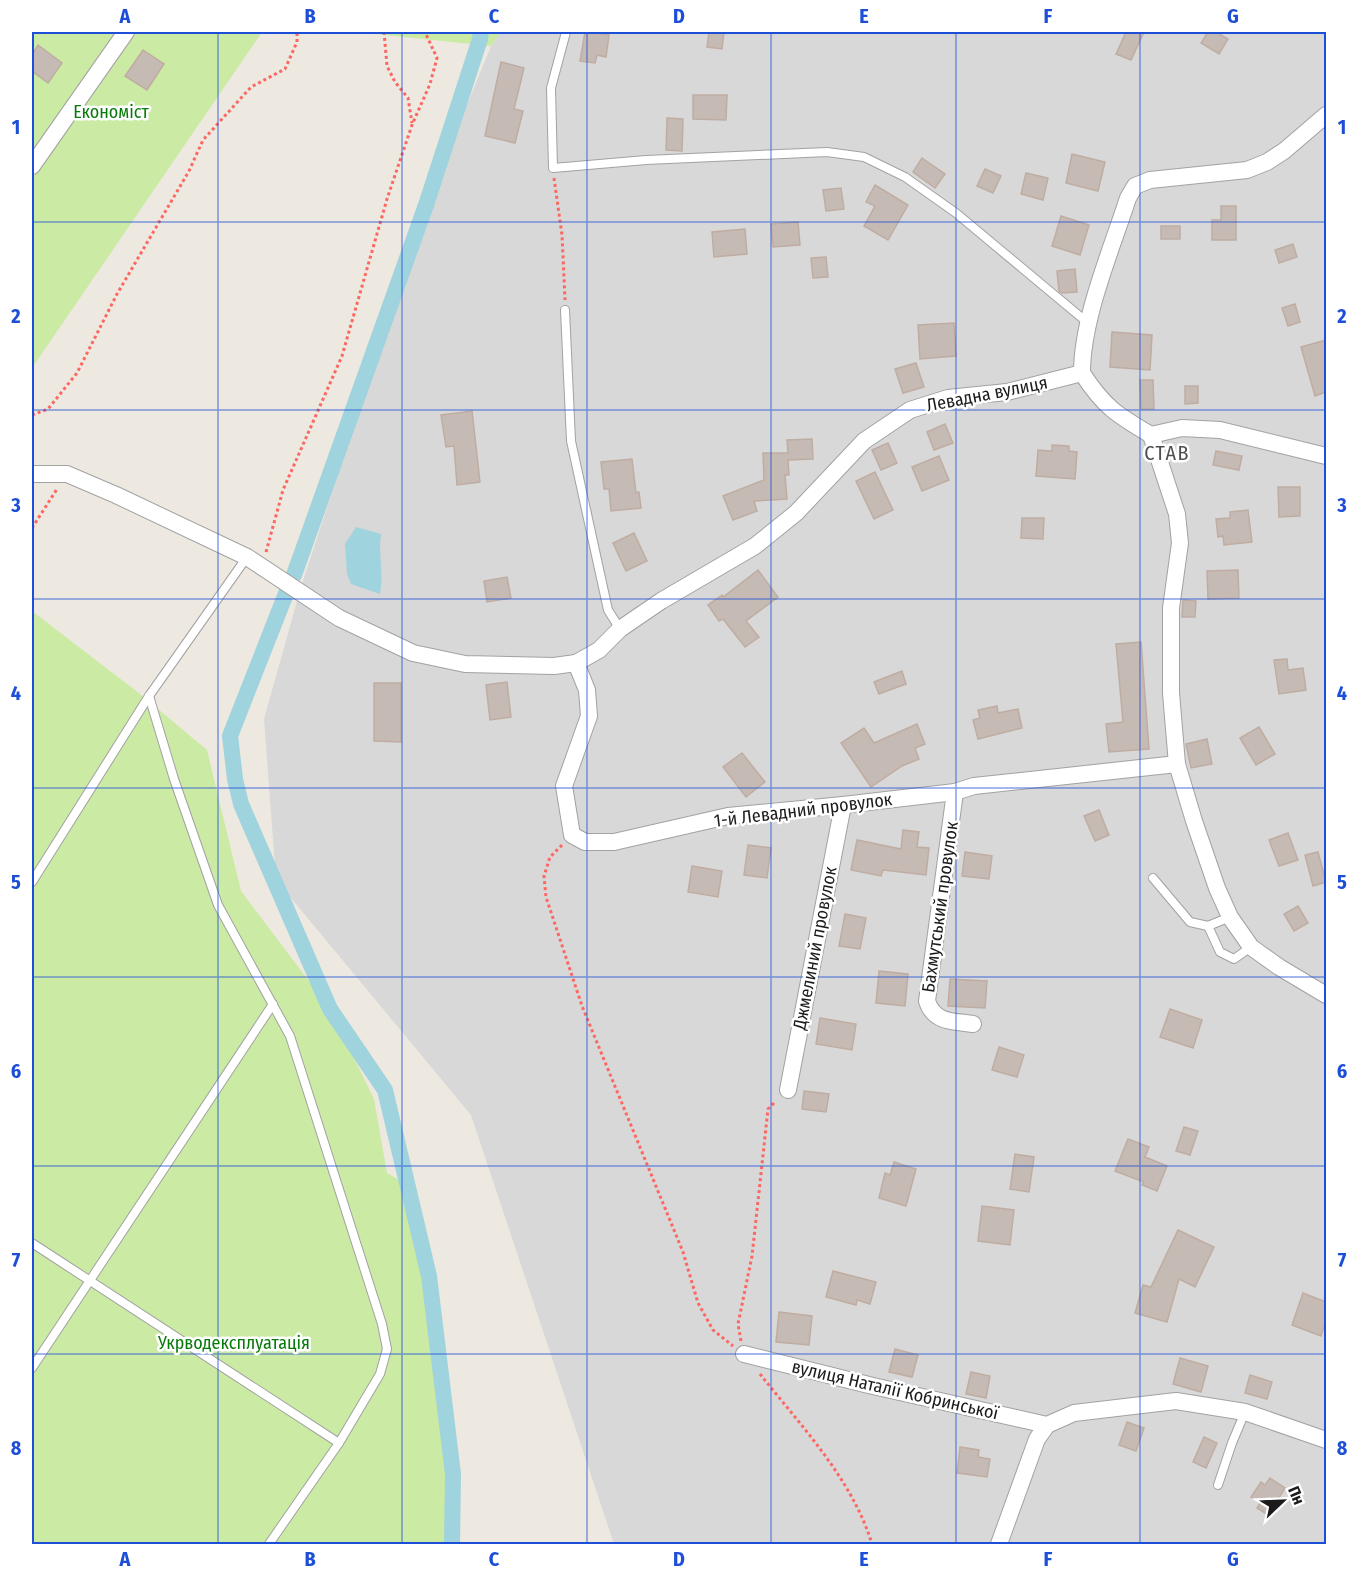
<svg xmlns="http://www.w3.org/2000/svg" width="1358" height="1576" viewBox="0 0 1358 1576" font-family="'Fira Sans Condensed',sans-serif">
<rect width="100%" height="100%" fill="#ede8e0"/>
<path fill="#d9d8d8" d="M501 32H1326V1544H614L471 1115 276 880 264 719 301 587 426 205 491 46Z"/>
<g fill="#cbeaa3">
<path d="M32 32H262L32 368Z"/>
<path d="M355 32H501L491 46Z"/>
<path d="M32 611 140 694 207 750 241 891 330 1009 374 1099 387 1173 406 1184 429 1276 439 1369 449 1534 448 1544H32Z"/>
</g>
<path fill="#9fd3dd" d="M356 527 381 534C378 554 384 573 380 594L351 584 347 574 345 544Z"/>
<g fill="none" stroke-linecap="round" stroke-linejoin="round">
<g stroke="#9fd3dd" stroke-width="16">
<path d="M294 575 426 205 480 39 481 32"/>
<path d="M287 591 230 736 235 779 241 804 330 1009 385 1090 429 1276 453 1474 452 1544"/>
</g>
</g>
<g fill="#c5bab4" stroke="#bfada2" stroke-width="1.5">
<path d="M585 32 609 35 606 57 597 55 595 63 580 61Z"/>
<path d="M709 32H724L722 49 707 47Z"/>
<path d="M1126 32H1144L1131 60 1116 54Z"/>
<path d="M1208 32H1216L1228 39 1219 54 1201 43Z"/>
<path d="M38 45 62 63 48 83 32 71V55Z"/>
<path d="M143 50 164 64 147 90 125 76Z"/>
<path d="M501 62 524 68 514 109 523 111 515 143 485 136Z"/>
<path d="M693 95H727L726 120 693 119Z"/>
<path d="M667 118 683 119 682 151 666 150Z"/>
<path d="M1072 154 1105 162 1098 191 1066 183Z"/>
<path d="M922 158 945 174 935 188 913 172Z"/>
<path d="M985 169 1001 176 993 193 977 186Z"/>
<path d="M1026 173 1048 178 1043 200 1021 194Z"/>
<path d="M875 185 908 205 888 240 864 226 875 206 866 202Z"/>
<path d="M841 188 844 209 826 211 823 190Z"/>
<path d="M1221 206H1236V240H1212V220H1221Z"/>
<path d="M1061 216 1089 225 1080 255 1052 246Z"/>
<path d="M798 222 800 245 773 247 771 224Z"/>
<rect x="1161" y="226" width="19" height="13"/>
<path d="M745 229 747 254 714 257 712 232Z"/>
<path d="M1293 244 1297 257 1279 263 1275 250Z"/>
<path d="M826 257 828 277 813 278 811 258Z"/>
<path d="M1075 269 1077 292 1062 293 1059 291 1057 271Z"/>
<path d="M1295 304 1300 322 1288 326 1282 308Z"/>
<path d="M954 323 956 356 920 359 918 325Z"/>
<path d="M1112 332 1152 335 1150 370 1110 367Z"/>
<path d="M1326 340V392L1315 396 1301 347Z"/>
<path d="M916 363 924 387 903 393 895 369Z"/>
<path d="M1140 380H1153L1154 409H1141Z"/>
<path d="M1185 386H1198V403L1185 404Z"/>
<path d="M472 411 480 482 457 485 454 446 446 447 441 415Z"/>
<path d="M945 424 953 443 934 450 927 432Z"/>
<path d="M812 439 813 459 788 460 789 475H785L787 499 754 501 757 511 733 520 723 496 764 480 763 453H788L787 440Z"/>
<path d="M888 443 897 463 881 470 872 450Z"/>
<path d="M1052 445 1069 446V451L1077 452 1075 479 1036 476 1038 450 1052 451Z"/>
<path d="M1216 451 1242 456 1239 470 1213 465Z"/>
<path d="M939 456 949 480 922 491 912 467Z"/>
<path d="M632 459 636 493 639 492 641 508 611 511 609 489H604L601 462Z"/>
<path d="M875 472 893 510 874 519 856 481Z"/>
<path d="M1278 487H1300V516L1279 517Z"/>
<path d="M1248 510 1252 542 1224 545 1223 536 1218 537 1216 519 1230 518V512Z"/>
<path d="M1022 518H1044L1043 539 1021 538Z"/>
<path d="M634 533 647 561 626 571 613 543Z"/>
<path d="M758 570 778 597 746 621 759 637 745 647 723 619 719 621 708 605 722 595 723 597Z"/>
<path d="M1238 570 1239 598 1208 599 1207 571Z"/>
<path d="M507 577 511 598 487 602 484 581Z"/>
<path d="M1183 600 1196 601 1195 617H1182Z"/>
<path d="M1141 642 1149 749 1109 752 1106 724 1123 722 1116 644Z"/>
<path d="M1287 659 1288 670 1303 668 1306 690 1279 694 1274 660Z"/>
<path d="M902 671 906 684 879 694 874 682Z"/>
<path d="M507 682 511 717 490 720 486 685Z"/>
<path d="M374 683H401V742L374 741Z"/>
<path d="M997 706 998 713 1018 709 1022 728 978 739 973 720 980 718 978 710Z"/>
<path d="M917 724 925 744 915 748 919 759 902 766 871 787 841 743 864 728 874 743Z"/>
<path d="M1259 727 1275 754 1256 765 1240 738Z"/>
<path d="M1207 739 1212 764 1191 768 1186 744Z"/>
<path d="M742 753 765 782 746 797 723 767Z"/>
<path d="M1099 810 1109 835 1095 841 1084 816Z"/>
<path d="M903 830 919 832 917 847 929 848 926 875 883 870 881 876 851 870 857 840 901 849Z"/>
<path d="M1288 833 1298 860 1279 866 1269 840Z"/>
<path d="M748 845 771 848 767 878 744 875Z"/>
<path d="M965 852 992 856 989 879 962 876Z"/>
<path d="M1318 852 1326 882 1313 886 1305 855Z"/>
<path d="M692 866 722 871 718 897 688 892Z"/>
<path d="M1298 906 1308 923 1294 931 1284 914Z"/>
<path d="M845 914 866 918 860 949 839 946Z"/>
<path d="M879 971 908 974 905 1006 876 1003Z"/>
<path d="M950 979 987 981 985 1008 948 1006Z"/>
<path d="M1170 1009 1202 1020 1193 1048 1160 1037Z"/>
<path d="M820 1018 856 1024 852 1050 816 1044Z"/>
<path d="M999 1047 1024 1055 1017 1077 992 1070Z"/>
<path d="M804 1091 829 1094 826 1112 802 1109Z"/>
<path d="M1184 1127 1198 1131 1190 1155 1176 1151Z"/>
<path d="M1128 1139 1149 1147 1145 1157 1167 1166 1157 1191 1142 1185 1144 1182 1115 1171Z"/>
<path d="M1015 1154 1034 1157 1029 1192 1010 1189Z"/>
<path d="M894 1162 916 1169 906 1206 879 1198 885 1173 890 1175Z"/>
<path d="M982 1206 1014 1210 1010 1245 978 1241Z"/>
<path d="M1178 1230 1214 1247 1195 1287 1179 1279 1167 1322 1135 1313 1143 1285 1151 1287Z"/>
<path d="M833 1271 876 1282 870 1304 857 1300 856 1305 826 1297Z"/>
<path d="M1303 1293 1326 1302V1321L1321 1336 1292 1325Z"/>
<path d="M779 1312 812 1316 809 1345 776 1342Z"/>
<path d="M895 1349 918 1355 912 1377 889 1372Z"/>
<path d="M1180 1358 1208 1366 1201 1392 1173 1384Z"/>
<path d="M971 1372 990 1376 986 1398 966 1394Z"/>
<path d="M1250 1375 1272 1382 1267 1399 1245 1393Z"/>
<path d="M1127 1422 1144 1428 1136 1451 1119 1445Z"/>
<path d="M1204 1437 1217 1443 1206 1468 1193 1462Z"/>
<path d="M960 1447 979 1450 978 1457 990 1459 987 1477 957 1473Z"/>
<path d="M1270 1478 1285 1488 1268 1515 1257 1508 1260 1503 1251 1497 1261 1482 1265 1485Z"/>
</g>
<g fill="none" stroke-linecap="round" stroke-linejoin="round">
<g stroke="#a2a2a2" stroke-width="10">
<g id="service">
<path d="M566 32 551 88 553 168 646 160 827 152 864 157 905 177 956 213 1088 323"/>
<path d="M565 310 571 441 608 610 620 629"/>
<path d="M149 696 174 779 218 905 290 1036 382 1324 387 1349 380 1374 339 1443 269 1544"/>
<path d="M1153 878 1190 922 1208 926"/>
<path d="M32 882 149 696 247 557"/>
<path d="M1230 917 1208 926 1220 952 1234 959 1251 947"/>
<path d="M32 1243 339 1443"/>
<path d="M32 1368 273 1004"/>
<path d="M1218 1485 1232 1443 1245 1412"/>
</g>
</g>
<g stroke="#a2a2a2" stroke-width="18">
<g id="minor">
<path d="M32 166 126 32"/>
<path d="M1082 373C1104 407 1117 415 1151 435"/>
<path d="M1151 435 1177 514 1180 543 1171 608V693L1177 764 1194 821 1217 888 1230 917 1251 947 1279 967 1326 995"/>
<path d="M1151 435 1182 428 1220 430 1326 456"/>
<path d="M32 474H67L116 495 247 557 339 618 413 653 465 664 554 666 576 663 599 650 620 629 661 601 755 546 796 513 864 441 910 410 948 398 1007 392 1082 373C1082 318 1111 251 1128 198L1135 186 1150 180 1247 170 1267 162 1284 151 1326 115"/>
<path d="M576 663 587 690 589 716 564 786 572 835 585 842H614L728 816 843 805 955 792 974 786 1177 764"/>
<path d="M955 792 927 1001C934 1023 953 1021 973 1024"/>
<path d="M788 1090 843 805"/>
<path d="M744 1354 873 1386 1047 1425 1074 1413 1176 1401 1245 1412 1326 1440"/>
<path d="M999 1544 1037 1439 1047 1425"/>
</g>
</g>
<g stroke="#fd6761" stroke-width="3" stroke-dasharray="3 3" stroke-linecap="butt">
<path d="M384 32 387 66 395 82 408 98 412 123"/>
<path d="M554 178 562 235 565 300"/>
<path d="M32 415 48 409 77 373 117 294 189 171 203 140 251 87 285 69 297 42V32"/>
<path d="M32 528 57 489"/>
<path d="M266 552 283 490 342 356 387 199 412 125 430 84 437 58 425 32"/>
<path d="M562 845 550 857 544 876 546 897 582 1006 683 1252 698 1303 713 1330 733 1346"/>
<path d="M741 1341 738 1324 752 1256 768 1109 776 1101"/>
<path d="M760 1374C802 1427 852 1479 872 1544"/>
</g>
<use href="#service" stroke="#fff" stroke-width="8"/>
<use href="#minor" stroke="#fff" stroke-width="16"/>
</g>
<path fill="none" stroke="#1d4ed8" stroke-width="1.5" stroke-opacity="0.55" d="M218 32V1544M402 32V1544M587 32V1544M771 32V1544M956 32V1544M1140 32V1544M32 222H1326M32 410H1326M32 599H1326M32 788H1326M32 977H1326M32 1166H1326M32 1354H1326"/>
<g text-anchor="middle" dominant-baseline="central" stroke-width="5" stroke-linejoin="round" paint-order="stroke">
<g font-size="18" fill="#087a0a" stroke="#fff">
<text x="111" y="112">Економіст</text>
<text x="234" y="1343">Укрводексплуатація</text>
</g>
<g font-size="18" fill="#1b1b1b" stroke="#fff">
<text transform="translate(987 394) rotate(-11)">Левадна вулиця</text>
<text transform="translate(803 810) rotate(-7)">1-й Левадний провулок</text>
<text transform="translate(940 907) rotate(-82)">Бахмутський провулок</text>
<text transform="translate(815 948) rotate(-79)">Джмелиний провулок</text>
<text transform="translate(895 1390) rotate(13)">вулиця Наталії Кобринської</text>
</g>
<g font-size="20" letter-spacing="1.5" fill="#4e4e4e" stroke="#fff">
<text x="1167" y="453">СТАВ</text>
</g>
</g>
<rect width="1358" height="1576" fill="none" stroke="#ffffff" stroke-width="66"/>
<g transform="translate(1283 1501) rotate(67)" stroke="#ffffff" stroke-width="4.5" paint-order="stroke">
<path d="M0-4.5L10 22L0 15L-10 22Z" fill="#1b1b1b"/>
<text y="-9" font-size="16" font-weight="bold" text-anchor="middle" fill="#1b1b1b">Пн</text>
</g>
<rect x="33" y="33" width="1292" height="1510" fill="none" stroke="#1d4ed8" stroke-width="2"/>
<g font-size="20" text-anchor="middle" font-weight="bold" fill="#1d4ed8">
<text x="125" y="23">A</text>
<text x="310" y="23">B</text>
<text x="494" y="23">C</text>
<text x="679" y="23">D</text>
<text x="864" y="23">E</text>
<text x="1048" y="23">F</text>
<text x="1233" y="23">G</text>
<text x="16" y="134">1</text>
<text x="1342" y="134">1</text>
<text x="16" y="323">2</text>
<text x="1342" y="323">2</text>
<text x="16" y="512">3</text>
<text x="1342" y="512">3</text>
<text x="16" y="700">4</text>
<text x="1342" y="700">4</text>
<text x="16" y="889">5</text>
<text x="1342" y="889">5</text>
<text x="16" y="1078">6</text>
<text x="1342" y="1078">6</text>
<text x="16" y="1267">7</text>
<text x="1342" y="1267">7</text>
<text x="16" y="1455">8</text>
<text x="1342" y="1455">8</text>
<text x="125" y="1566">A</text>
<text x="310" y="1566">B</text>
<text x="494" y="1566">C</text>
<text x="679" y="1566">D</text>
<text x="864" y="1566">E</text>
<text x="1048" y="1566">F</text>
<text x="1233" y="1566">G</text>
</g>
</svg>
